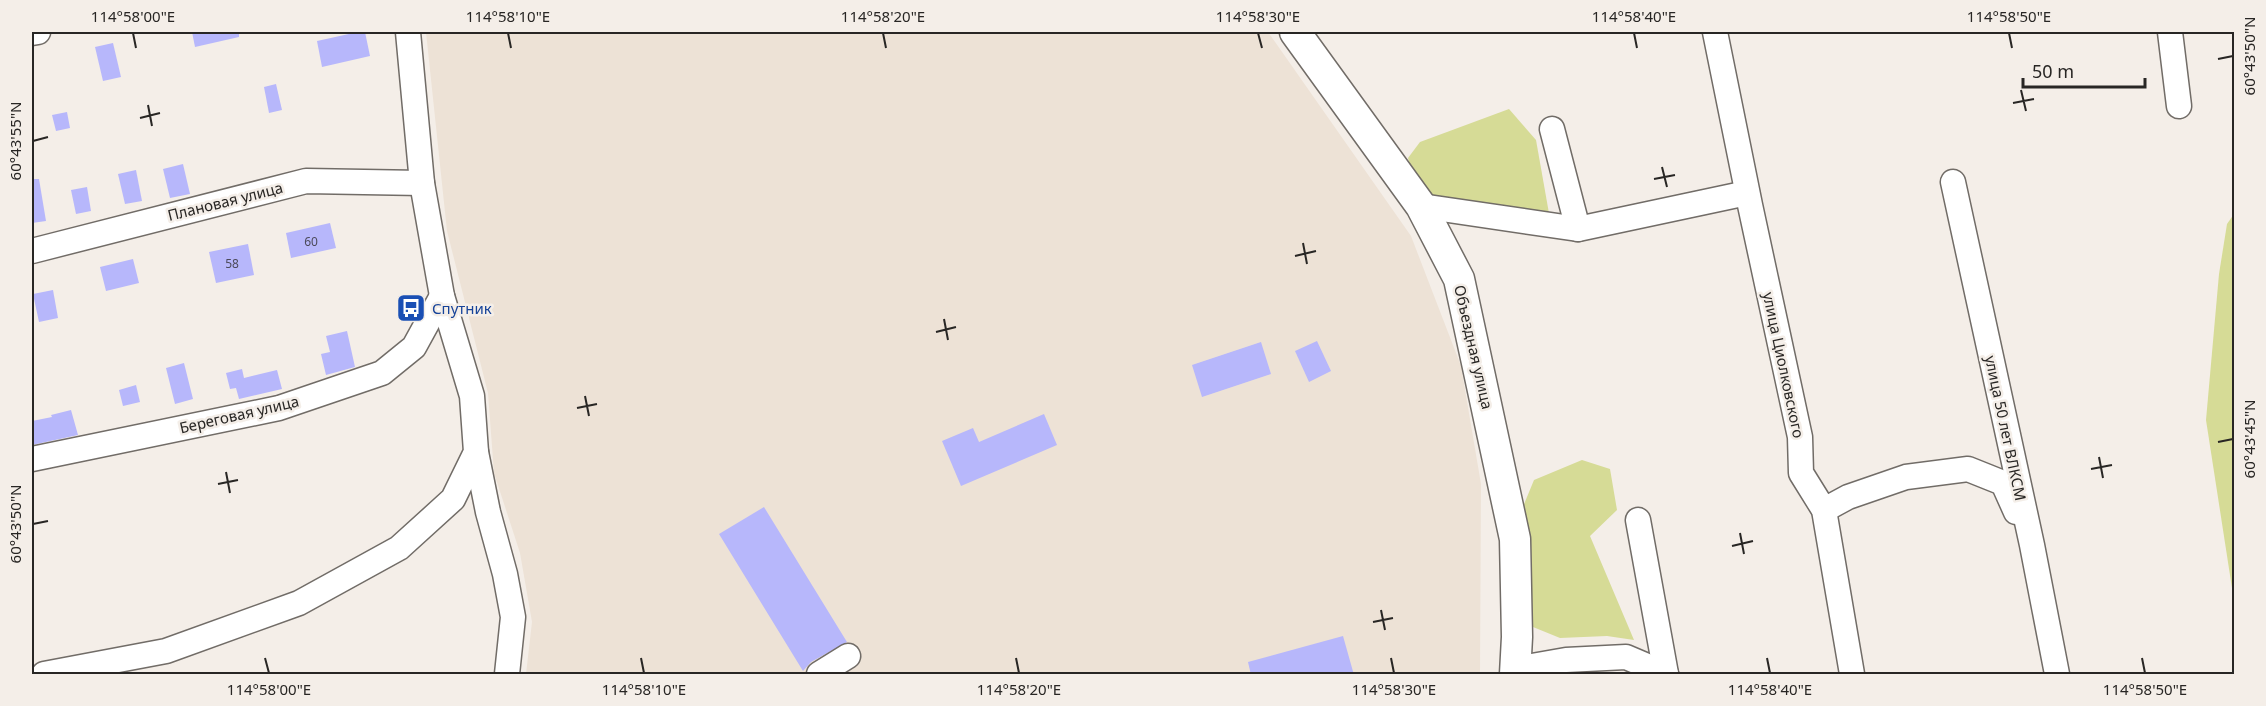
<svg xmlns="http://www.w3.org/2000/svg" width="2266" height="706" viewBox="0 0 2266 706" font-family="'Noto Sans',sans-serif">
<rect width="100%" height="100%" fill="#f4eee8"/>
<path fill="#ede2d6" d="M426 32H1268L1411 236 1461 366 1481 484 1480 674H526L532 622 520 553 494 473 488 393 447 231Z"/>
<g fill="#d6db96">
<path d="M1509 109 1536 140 1550 219 1442 218 1416 187 1408 158 1420 142Z"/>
<path d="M2234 214V601L2206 420 2219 274 2227 224Z"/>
<path d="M1582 460 1610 469 1617 510 1590 536 1634 640 1607 636 1560 638 1533 627 1529 573 1520 514 1534 480Z"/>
</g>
<g fill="#b7b7fb">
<path d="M192 32H239V37L195 47Z"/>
<path d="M358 32H365L370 56 322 67 317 41Z"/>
<path d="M113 43 121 77 103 81 95 47Z"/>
<path d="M276 84 282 110 269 113 264 87Z"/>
<path d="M67 112 70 128 56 131 52 115Z"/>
<path d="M183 164 190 194 170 198 163 169Z"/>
<path d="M136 170 142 201 125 204 118 174Z"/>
<path d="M32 179H39L46 221 32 223Z"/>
<path d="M87 187 91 211 76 214 71 190Z"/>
<path d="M330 223 336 248 291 258 286 233Z"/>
<path d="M248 244 254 275 216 283 209 252Z"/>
<path d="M133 259 139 283 106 291 100 267Z"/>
<path d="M53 290 58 318 39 322 33 294Z"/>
<path d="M347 331 355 367 326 375 321 354 330 352 326 336Z"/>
<path d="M1317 341 1331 371 1309 382 1295 351Z"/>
<path d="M1261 342 1271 374 1202 397 1192 365Z"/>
<path d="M184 363 193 399 175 404 166 368Z"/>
<path d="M242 369 244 378 277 370 282 389 239 399 236 388 230 389 226 373Z"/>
<path d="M136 385 140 402 123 406 119 390Z"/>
<path d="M71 410 78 435 32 445V421L52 417 51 415Z"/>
<path d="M1044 414 1057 445 961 486 942 441 973 428 979 442Z"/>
<path d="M764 507 847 642 811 662 803 671 719 534Z"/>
<path d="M1343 636 1354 675H1251L1248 662Z"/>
</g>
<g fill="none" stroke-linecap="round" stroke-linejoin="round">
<g stroke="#716c67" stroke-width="27">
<g id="minor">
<path d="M1715 32 1750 205 1800 437 1801 473 1824 510 1852 674"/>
<path d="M2170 32 2179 106"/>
<path d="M32 33 38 32"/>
<path d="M1552 129 1578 229"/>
<path d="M1953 182 2032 545 2057 674"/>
<path d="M1421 206 1578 229 1747 193"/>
<path d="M32 251 306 181 422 183"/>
<path d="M476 452 488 512 505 574 513 617 507 674"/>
<path d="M32 459 279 408 382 373 414 347 442 296"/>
<path d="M1824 510 1848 497 1906 477 1968 469 2003 483 2016 512"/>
<path d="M1638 520 1666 674"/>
<path d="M1515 669 1566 660 1626 657 1666 674"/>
<path d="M44 674 166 651 299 603 399 548 453 499 476 452 472 396 442 296 422 183 408 32"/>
<path d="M819 674 848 656"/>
</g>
</g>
<g stroke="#716c67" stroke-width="33">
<path id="major" d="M1295 32 1421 206 1459 279 1515 539 1517 637 1515 674"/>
</g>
<use href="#minor" stroke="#fff" stroke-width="24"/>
<use href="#major" stroke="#fff" stroke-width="30"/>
</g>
<path fill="none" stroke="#282624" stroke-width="2" d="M133 33 136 48M508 33 511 48M883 33 886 48M1258 33 1262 48M1634 33 1637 48M2009 33 2012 48M2218 59 2233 56M2021 90 2026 111M2013 103 2034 99M148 105 152 126M140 118 160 113M33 141 48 137M1662 167 1667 187M1654 179 1675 175M1303 243 1307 264M1295 256 1316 251M944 319 948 340M936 332 956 327M585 396 589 416M577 408 597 404M2218 442 2233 439M2099 457 2103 478M2091 469 2112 465M226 472 230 493M218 484 238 480M33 524 48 521M1740 533 1744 554M1732 546 1753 541M1381 610 1385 630M1373 622 1393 618M265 658 269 673M641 658 644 673M1016 658 1019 673M1391 658 1394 673M1767 658 1770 673M2142 658 2145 673"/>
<defs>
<g id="bus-square" transform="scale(1.5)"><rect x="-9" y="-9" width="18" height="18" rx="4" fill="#1a4fb4" stroke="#f4eee8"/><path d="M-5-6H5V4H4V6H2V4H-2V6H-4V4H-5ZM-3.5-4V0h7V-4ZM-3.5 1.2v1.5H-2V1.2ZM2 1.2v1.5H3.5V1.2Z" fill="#fff"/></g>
</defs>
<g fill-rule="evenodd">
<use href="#bus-square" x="411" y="308"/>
</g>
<g text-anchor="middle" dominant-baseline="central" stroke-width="5" stroke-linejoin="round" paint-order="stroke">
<g font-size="12" fill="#4c4a5a">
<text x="311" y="241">60</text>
<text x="232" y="263">58</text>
</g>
<g font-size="15" fill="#282624" stroke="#f4eee8">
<text transform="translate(225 201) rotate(-14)">Плановая улица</text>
<text transform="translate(1474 347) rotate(77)">Объездная улица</text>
<text transform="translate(1784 365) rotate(78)">улица Циолковского</text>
<text transform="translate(239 414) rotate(-13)">Береговая улица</text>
<text transform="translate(2006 428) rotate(78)">улица 50 лет ВЛКСМ</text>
</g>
<g font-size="15" fill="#164399" stroke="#f4eee8" text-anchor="start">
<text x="432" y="308">Спутник</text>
</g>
</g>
<rect width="2266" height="706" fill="none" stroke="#f4eee8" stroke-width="66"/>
<path d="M2023 78v9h122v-9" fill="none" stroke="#282624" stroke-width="3"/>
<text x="2032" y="78" font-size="18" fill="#282624" stroke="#f4eee8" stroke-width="4.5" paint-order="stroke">50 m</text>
<rect x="33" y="33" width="2200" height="640" fill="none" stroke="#282624" stroke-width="2"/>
<g font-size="15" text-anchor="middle" fill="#282624">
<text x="133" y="22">114°58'00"E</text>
<text x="508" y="22">114°58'10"E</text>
<text x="883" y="22">114°58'20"E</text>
<text x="1258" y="22">114°58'30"E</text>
<text x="1634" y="22">114°58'40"E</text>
<text x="2009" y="22">114°58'50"E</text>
<text transform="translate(2250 56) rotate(-90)" y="5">60°43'50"N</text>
<text transform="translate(16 141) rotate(-90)" y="5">60°43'55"N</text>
<text transform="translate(2250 439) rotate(-90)" y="5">60°43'45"N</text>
<text transform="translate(16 524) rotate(-90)" y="5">60°43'50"N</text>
<text x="269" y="695">114°58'00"E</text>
<text x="644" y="695">114°58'10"E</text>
<text x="1019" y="695">114°58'20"E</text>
<text x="1394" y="695">114°58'30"E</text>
<text x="1770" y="695">114°58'40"E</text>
<text x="2145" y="695">114°58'50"E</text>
</g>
</svg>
